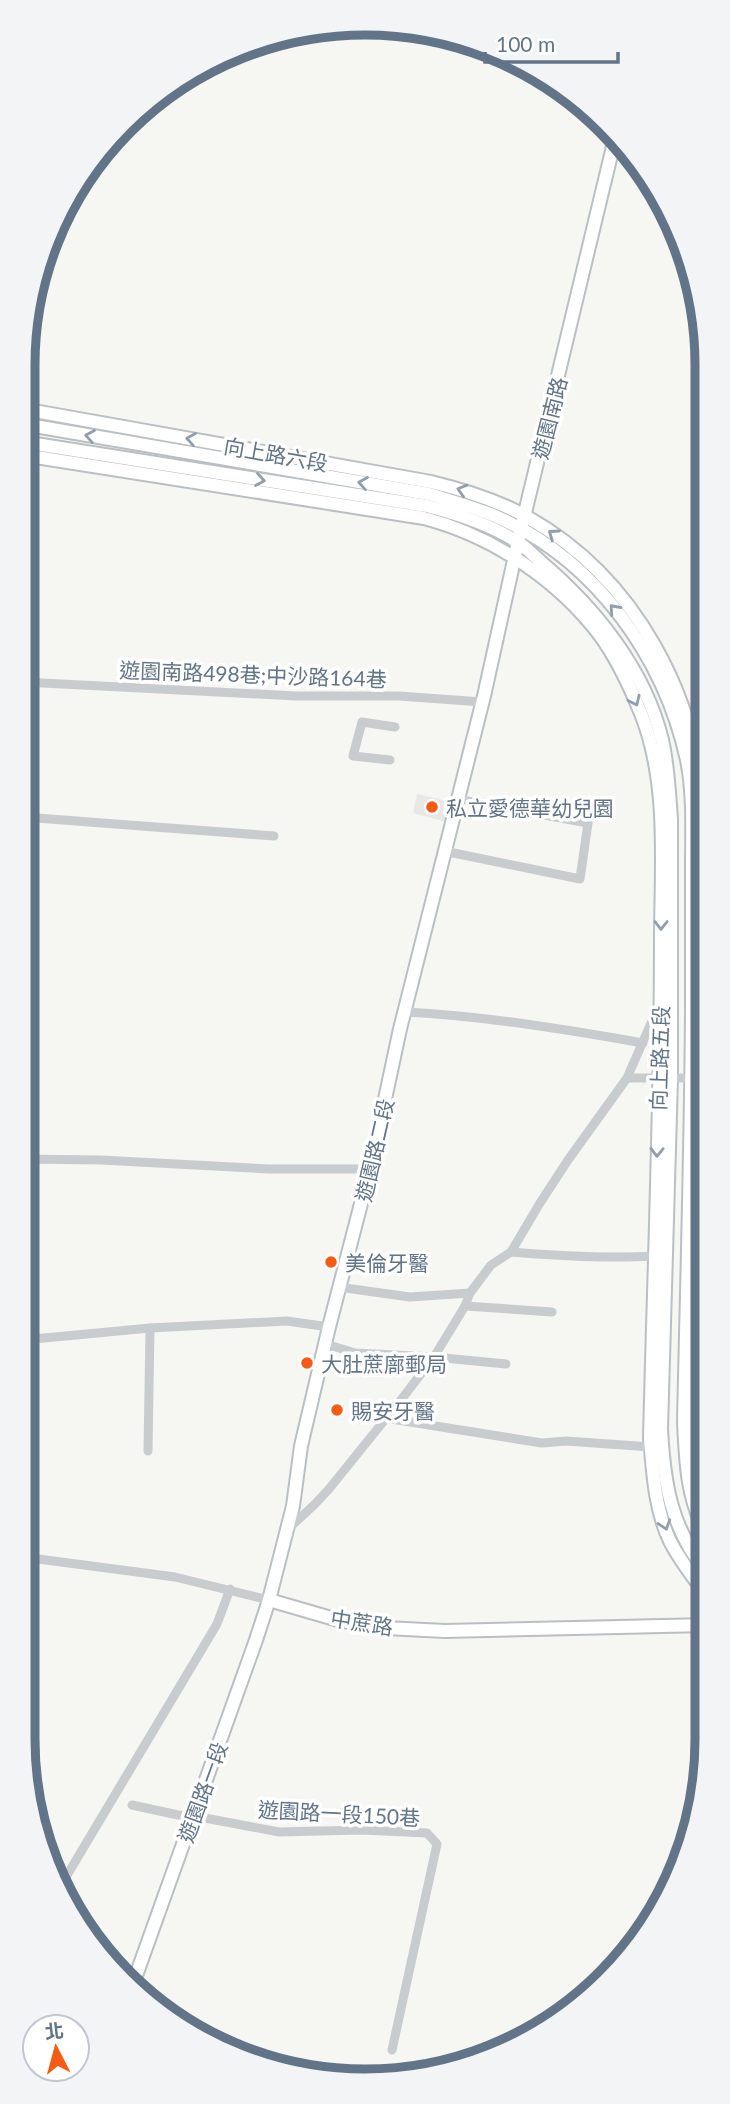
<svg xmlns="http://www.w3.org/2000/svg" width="730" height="2104" viewBox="0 0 730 2104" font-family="Lato,'Noto Sans TC',sans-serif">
<rect width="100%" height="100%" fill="#f6f7f3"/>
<path fill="#e7e8e6" d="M417 794 452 802 446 822 413 813Z"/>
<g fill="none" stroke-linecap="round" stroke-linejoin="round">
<g stroke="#babfc4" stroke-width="16">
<g id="secondary">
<path d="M23 409 431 482C464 490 497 500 527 517 636 578 699 698 704 821 708 907 702 994 700 1080 698 1195 696 1311 695 1426L696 1470 707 1506"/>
<path d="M23 424 429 494C451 501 474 507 495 516 595 559 664 656 687 760 694 794 692 832 692 866 692 915 692 965 692 1014 691 1150 687 1286 684 1422 686 1465 687 1497 707 1536"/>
<path d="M23 442 427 506C458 514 489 524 516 541 525 546 533 555 541 562 595 608 645 669 662 740 668 766 669 793 671 819V1078L661 1429C664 1485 671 1528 707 1573"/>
<path d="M23 455 424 518C488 535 548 573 591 624 612 648 630 686 642 716 669 786 661 867 661 941 661 1107 654 1273 650 1438 653 1472 655 1510 670 1541 680 1561 694 1578 707 1596"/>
<path d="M269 1600 338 1620 385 1628 445 1631 707 1625"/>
<path d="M133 1984 256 1640 269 1600 293 1506 301 1446 329 1327 370 1169 400 1029 484 696 518 542 616 134"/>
</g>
</g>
<g stroke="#c8cccf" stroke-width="9">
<path d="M23 682 296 696H399L482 702"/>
<path d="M390 760 353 756 362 722 395 727"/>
<path d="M23 817 274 836"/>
<path d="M444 851 580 879 588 823 457 799"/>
<path d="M405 1012C484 1016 564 1029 643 1043"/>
<path d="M627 1078H695"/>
<path d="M23 1159 101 1160 269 1169H370"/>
<path d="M511 1252C559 1256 607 1259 654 1256"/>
<path d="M338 1287 410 1297 470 1293"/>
<path d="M465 1306 552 1312"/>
<path d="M23 1340 150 1328 287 1321 329 1327"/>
<path d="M326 1344 355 1353 434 1357 506 1364"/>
<path d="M385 1418 542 1443 566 1441 651 1447"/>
<path d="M148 1451 150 1328"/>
<path d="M288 1529 314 1505 329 1489 404 1396 434 1357 465 1306 470 1293 491 1265 511 1252 540 1203 568 1160 627 1078 659 1005"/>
<path d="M23 1557 175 1577 269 1600"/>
<path d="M132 1805 178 1815 194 1816 279 1832 362 1830 427 1833 437 1844 392 2050"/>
<path d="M60 1887 217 1624 230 1589"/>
</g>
<use href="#secondary" stroke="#fff" stroke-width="12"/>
</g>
<defs><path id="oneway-chevron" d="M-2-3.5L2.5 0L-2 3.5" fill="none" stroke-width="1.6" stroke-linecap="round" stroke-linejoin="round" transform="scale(1.75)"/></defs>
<g stroke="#919eab">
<use href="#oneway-chevron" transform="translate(90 436) rotate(-170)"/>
<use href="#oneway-chevron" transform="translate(191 439) rotate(-170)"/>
<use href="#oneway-chevron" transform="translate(260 480) rotate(9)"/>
<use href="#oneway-chevron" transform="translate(363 483) rotate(-170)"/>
<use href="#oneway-chevron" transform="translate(462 490) rotate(-163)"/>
<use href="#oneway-chevron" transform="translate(553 534) rotate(-145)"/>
<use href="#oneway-chevron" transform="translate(614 609) rotate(-132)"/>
<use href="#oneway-chevron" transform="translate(635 701) rotate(65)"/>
<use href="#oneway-chevron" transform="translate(661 925) rotate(90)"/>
<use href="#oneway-chevron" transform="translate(657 1152) rotate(91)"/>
<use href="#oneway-chevron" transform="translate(665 1525) rotate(72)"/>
</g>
<g fill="#f45c15" stroke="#fff" stroke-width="2.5">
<circle cx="432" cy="807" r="7"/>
<circle cx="331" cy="1262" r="7"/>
<circle cx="307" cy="1363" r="7"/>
<circle cx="337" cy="1410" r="7"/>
</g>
<g text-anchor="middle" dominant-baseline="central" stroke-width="7" stroke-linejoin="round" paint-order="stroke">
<g font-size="21" fill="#627487" stroke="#fff">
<text transform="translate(549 418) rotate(-76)">遊園南路</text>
<text transform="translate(276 454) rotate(10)">向上路六段</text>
<text transform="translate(253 674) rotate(2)">遊園南路498巷;中沙路164巷</text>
<text transform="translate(659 1058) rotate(-88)">向上路五段</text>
<text transform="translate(374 1150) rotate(-77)">遊園路二段</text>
<text transform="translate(362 1622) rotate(9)">中蔗路</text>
<text transform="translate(202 1792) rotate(-70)">遊園路一段</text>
<text transform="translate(339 1813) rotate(3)">遊園路一段150巷</text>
</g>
<g font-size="21" fill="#627487" stroke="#fff" text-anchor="start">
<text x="446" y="807">私立愛德華幼兒園</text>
<text x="345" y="1262">美倫牙醫</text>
<text x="321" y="1363">大肚蔗廍郵局</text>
<text x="351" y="1410">賜安牙醫</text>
</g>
</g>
<path d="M0 0H730V2104H0ZM365 35H365A330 330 0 0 1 695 365V1739A330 330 0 0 1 365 2069H365A330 330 0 0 1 35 1739V365A330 330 0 0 1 365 35Z" fill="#f2f4f5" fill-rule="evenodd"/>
<path fill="none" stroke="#627487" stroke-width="9" d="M365 35H365A330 330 0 0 1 695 365V1739A330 330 0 0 1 365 2069H365A330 330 0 0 1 35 1739V365A330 330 0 0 1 365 35Z"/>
<g transform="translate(56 2048) rotate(354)"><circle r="33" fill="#ffffff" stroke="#c0c7cf" stroke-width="2"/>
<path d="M0-5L12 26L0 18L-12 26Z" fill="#f45c15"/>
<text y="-10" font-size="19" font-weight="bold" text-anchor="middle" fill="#627487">北</text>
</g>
<path d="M485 52v10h133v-10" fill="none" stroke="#627487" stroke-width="3.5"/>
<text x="496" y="52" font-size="21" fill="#627487" stroke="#ffffff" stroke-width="5" paint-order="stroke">100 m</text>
</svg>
